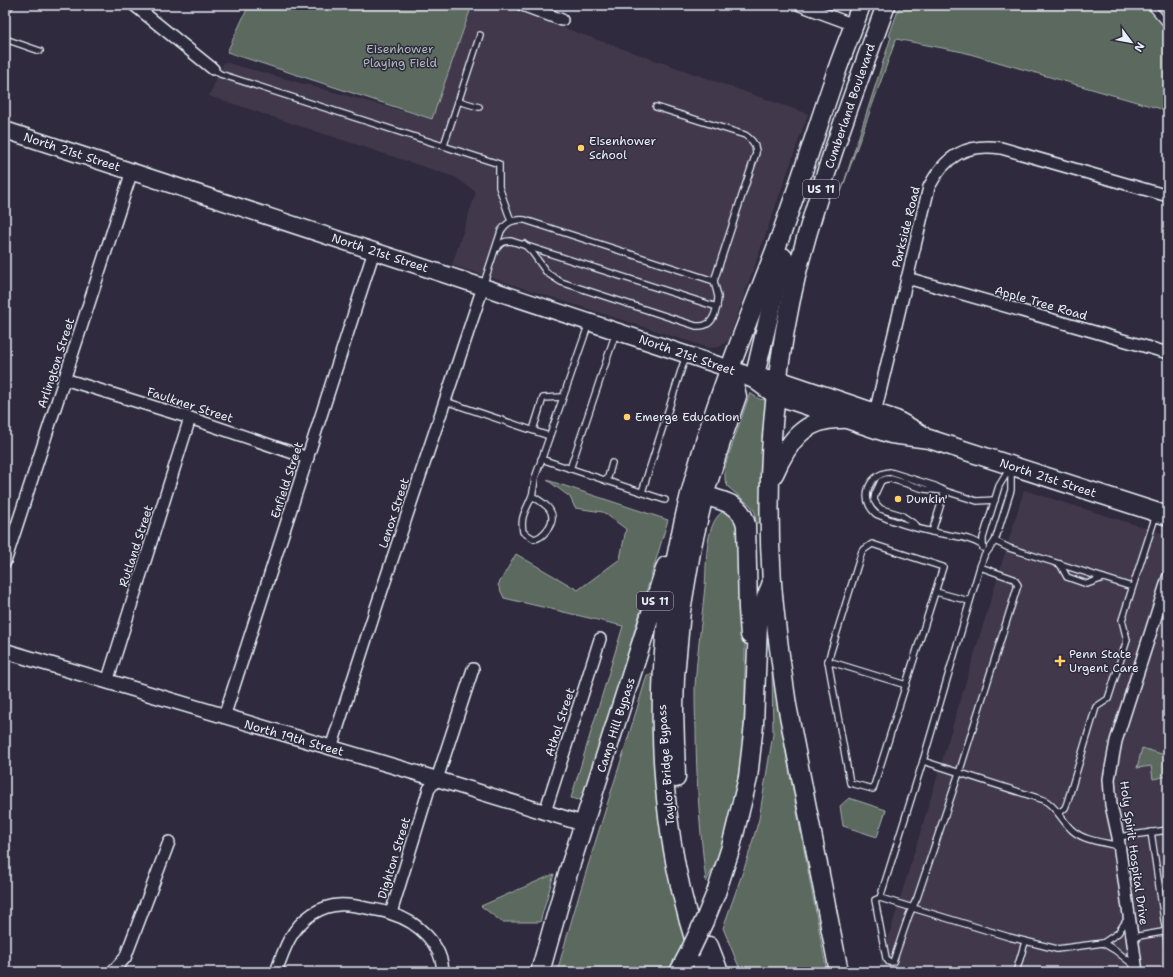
<svg xmlns="http://www.w3.org/2000/svg" width="1173" height="977" viewBox="0 0 1173 977" font-family="'Shantell Sans',sans-serif">
<rect width="100%" height="100%" fill="#2f2a3d"/>
<filter id="ink" filterUnits="userSpaceOnUse"><feTurbulence type="fractalNoise" baseFrequency=".025" numOctaves="2"/><feDisplacementMap in="SourceGraphic" scale="8" xChannelSelector="R" yChannelSelector="G"/><feConvolveMatrix kernelMatrix="1 2 1 2 8 2 1 2 1" color-interpolation-filters="sRGB"/></filter>
<g filter="url(#ink)">
<g fill="#42384c">
<path d="M472 5H499L808 114 728 341 719 347 709 348 452 265 476 192 455 177 209 96 224 62 432 119Z"/>
<path d="M1024 490 1168 535V972H878Z"/>
</g>
<g fill="#5c695e" stroke="#a2adab">
<path d="M249 5H472L432 119 227 52Z"/>
<path d="M900 5H1168V111L963 52 896 39 841 192 891 37 889 36Z"/>
<path d="M750 393 759 399 771 401 765 523H756L755 512 751 506 728 487 725 480V466Z"/>
<path d="M547 480 668 520 583 801 571 798 623 626 504 598 498 585 516 554 578 590 620 559 626 529 603 512 575 508 570 497Z"/>
<path d="M722 512C732 513 736 518 738 527L745 639V695L743 746 736 787 718 858 706 882C700 831 696 780 696 728 695 714 695 700 695 686 697 653 702 619 705 586 707 564 704 526 722 512Z"/>
<path d="M772 668 777 669 782 732 827 972H741L723 928 747 860 759 819 773 734Z"/>
<path d="M653 674 658 800 663 846 685 939 668 972H557C584 872 618 774 647 675Z"/>
<path d="M1142 748 1168 756V776L1153 779 1151 766 1137 768Z"/>
<path d="M849 798 886 810 877 837 843 826 840 806Z"/>
<path d="M554 874 540 922H502L481 906Z"/>
</g>
<g fill="none" stroke-linecap="round" stroke-linejoin="round">
<g stroke="#e8f1f8" stroke-width="8">
<g id="service">
<path d="M1150 5 1168 26"/>
<path d="M5 12 11 5"/>
<path d="M5 39 40 51"/>
<path d="M213 69 220 74 499 164V187L511 221"/>
<path d="M458 101 479 107"/>
<path d="M444 145 480 35"/>
<path d="M524 244 532 252 547 273 561 282 696 326C708 327 713 321 716 310 717 305 718 301 718 297 717 291 715 286 714 281L756 153C756 144 752 140 745 135L656 107"/>
<path d="M497 248C501 242 505 241 511 241L717 307"/>
<path d="M483 286 501 231C507 222 513 219 525 220L714 281"/>
<path d="M445 401 549 436"/>
<path d="M533 430 543 398 562 397"/>
<path d="M541 459 665 500"/>
<path d="M570 469 616 332"/>
<path d="M607 481 612 463"/>
<path d="M642 492 686 355"/>
<path d="M532 496C546 504 560 513 547 530 543 535 540 538 534 539L523 532C520 516 526 511 531 498 534 492 534 484 535 478L589 323"/>
<path d="M916 525 901 515 881 509 877 505 874 500 875 494 881 481 886 479H891L924 489 945 491 932 532"/>
<path d="M995 541 1009 548 1132 587"/>
<path d="M872 544 943 567 873 789 850 783 828 661 862 551Z"/>
<path d="M983 546C969 536 949 536 933 532 914 528 894 522 876 514 859 499 868 474 890 472L935 486 945 491 977 501 995 500"/>
<path d="M983 548V538L999 486 1010 468"/>
<path d="M1060 564 1067 577 1087 584 1103 578"/>
<path d="M980 567 1014 579 1018 585 1017 588 959 773 917 898 909 915 893 962H889L886 958 875 900 880 898 1009 937 1057 949 1103 943 1118 933 1128 918"/>
<path d="M936 592 969 601"/>
<path d="M828 661 906 685"/>
<path d="M923 761 1044 800C1057 807 1061 820 1072 830 1084 841 1103 842 1119 846"/>
<path d="M1059 813 1065 808 1067 803 1096 707 1108 699 1127 640 1122 620 1156 515"/>
<path d="M1151 832 1168 947"/>
<path d="M1118 837 1168 830"/>
<path d="M880 898 923 761 980 567 984 556 995 541 1011 490V468"/>
<path d="M1133 937 1168 931"/>
<path d="M1103 943 1115 950 1135 966"/>
<path d="M1016 972 1025 942"/>
</g>
</g>
<g stroke="#e8f1f8" stroke-width="14">
<g id="minor">
<path d="M134 5 213 69"/>
<path d="M522 5 562 20"/>
<path d="M800 5 854 25"/>
<path d="M907 278 1168 353"/>
<path d="M64 379 190 418 308 458"/>
<path d="M875 413 929 187C945 156 966 143 1001 148L1168 196"/>
<path d="M5 562 132 171"/>
<path d="M107 682 190 418"/>
<path d="M224 717 374 251"/>
<path d="M331 748 377 605 483 287"/>
<path d="M545 812 600 639"/>
<path d="M391 913 429 789 437 779 473 669"/>
<path d="M112 972 125 958 169 842"/>
<path d="M276 972C284 949 291 928 312 914 333 901 349 904 371 909 378 910 385 911 392 914 418 922 442 944 443 972"/>
<path d="M1137 972 1118 837 1111 805 1109 779 1116 741 1168 578"/>
</g>
</g>
<g stroke="#e8f1f8" stroke-width="17">
<path id="tertiary" d="M5 651 437 779 584 824"/>
</g>
<g stroke="#e8f1f8" stroke-width="19">
<path id="secondary" d="M5 130 483 287 730 369"/>
</g>
<g stroke="#e8f1f8" stroke-width="21">
<g id="primary">
<path d="M730 369 754 379 776 395 891 434 929 439 1168 516"/>
<path d="M754 379 783 257"/>
<path d="M767 379 778 380 896 420 921 434"/>
<path d="M774 474C788 442 804 418 842 419"/>
<path d="M704 495C723 502 741 502 746 525L748 608 750 635"/>
<path d="M676 778 674 709 675 676 681 611 692 546 704 495 721 442 737 396 730 369"/>
<path d="M707 915 716 893 731 847 748 778 754 724 758 624 762 608 771 585"/>
<path d="M709 946 719 972"/>
<path d="M540 972 568 873 666 566"/>
<path d="M679 972 689 953"/>
<path d="M705 972C648 813 650 637 695 476 716 397 749 319 778 243 798 188 816 132 835 76 843 52 853 29 861 5"/>
<path d="M839 972 787 705C781 664 775 624 772 583 765 479 773 373 797 272 820 181 854 93 886 5"/>
</g>
</g>
<use href="#service" stroke="#2f2a3d" stroke-width="5.5"/>
<use href="#minor" stroke="#2f2a3d" stroke-width="11"/>
<use href="#tertiary" stroke="#2f2a3d" stroke-width="14"/>
<use href="#secondary" stroke="#2f2a3d" stroke-width="16"/>
<use href="#primary" stroke="#2f2a3d" stroke-width="18"/>
<g stroke="#e8f1f8" stroke-width="21" stroke-linecap="butt">
<path id="primary-bridge" d="M689 953 707 915"/>
</g>
<use href="#primary-bridge" stroke="#2f2a3d" stroke-width="18"/>
</g>
</g>
<g fill="#ffd166" stroke="#2f2a3d" stroke-width="1.5">
<circle cx="581" cy="148" r="4"/>
<circle cx="627" cy="417" r="4"/>
<circle cx="898" cy="499" r="4"/>
<path d="M1058 655h4v4h4v4h-4v4h-4v-4h-4v-4h4z"/>
</g>
<g text-anchor="middle" dominant-baseline="central" stroke-width="3" stroke-linejoin="round" paint-order="stroke">
<g fill="#2f2a3d" stroke="#b0b5c0" stroke-width="1">
<rect x="803" y="180" width="36" height="18" rx="3"/>
<rect x="637" y="592" width="36" height="18" rx="3"/>
</g>
<g font-size="11" font-weight="bold" fill="#e8f1f8">
<text x="821" y="189">US 11</text>
<text x="655" y="601">US 11</text>
</g>
<g font-size="12" fill="#b0bbba" stroke="#2f2a3d">
<text x="400" y="49">Eisenhower<tspan x="400" dy="14">Playing Field</tspan></text>
</g>
<g font-size="12" fill="#e8f1f8" stroke="#2f2a3d">
<text transform="translate(850 106) rotate(-71)">Cumberland Boulevard</text>
<text transform="translate(72 152) rotate(18)">North 21st Street</text>
<text transform="translate(906 227) rotate(-76)">Parkside Road</text>
<text transform="translate(380 253) rotate(18)">North 21st Street</text>
<text transform="translate(1041 303) rotate(16)">Apple Tree Road</text>
<text transform="translate(687 355) rotate(19)">North 21st Street</text>
<text transform="translate(56 363) rotate(-72)">Arlington Street</text>
<text transform="translate(190 405) rotate(18)">Faulkner Street</text>
<text transform="translate(1048 478) rotate(18)">North 21st Street</text>
<text transform="translate(287 480) rotate(-72)">Enfield Street</text>
<text transform="translate(394 513) rotate(-72)">Lenox Street</text>
<text transform="translate(136 546) rotate(-72)">Rutland Street</text>
<text transform="translate(560 722) rotate(-72)">Athol Street</text>
<text transform="translate(616 725) rotate(-72)">Camp Hill Bypass</text>
<text transform="translate(294 738) rotate(16)">North 19th Street</text>
<text transform="translate(666 765) rotate(-94)">Taylor Bridge Bypass</text>
<text transform="translate(1134 853) rotate(82)">Holy Spirit Hospital Drive</text>
<text transform="translate(394 858) rotate(-73)">Dighton Street</text>
</g>
<g font-size="12" fill="#e8f1f8" stroke="#2f2a3d" text-anchor="start">
<text x="589" y="141">Eisenhower<tspan x="589" dy="14">School</tspan></text>
<text x="635" y="417">Emerge Education</text>
<text x="906" y="499">Dunkin'</text>
<text x="1069" y="654">Penn State<tspan x="1069" dy="14">Urgent Care</tspan></text>
</g>
</g>
<rect width="1173" height="977" fill="none" stroke="#2f2a3d" stroke-width="20"/>
<rect x="10" y="10" width="1153" height="957" fill="none" stroke="#e8f1f8" stroke-width="1.5" filter="url(#ink)"/>
<g transform="translate(1131 42) rotate(122)" stroke="#2f2a3d" stroke-width="3" paint-order="stroke">
<path d="M0-3L7 15L0 10L-7 15Z" fill="#e8f1f8"/>
<text y="-6" font-size="11" font-weight="bold" text-anchor="middle" fill="#e8f1f8">N</text>
</g>
</svg>
